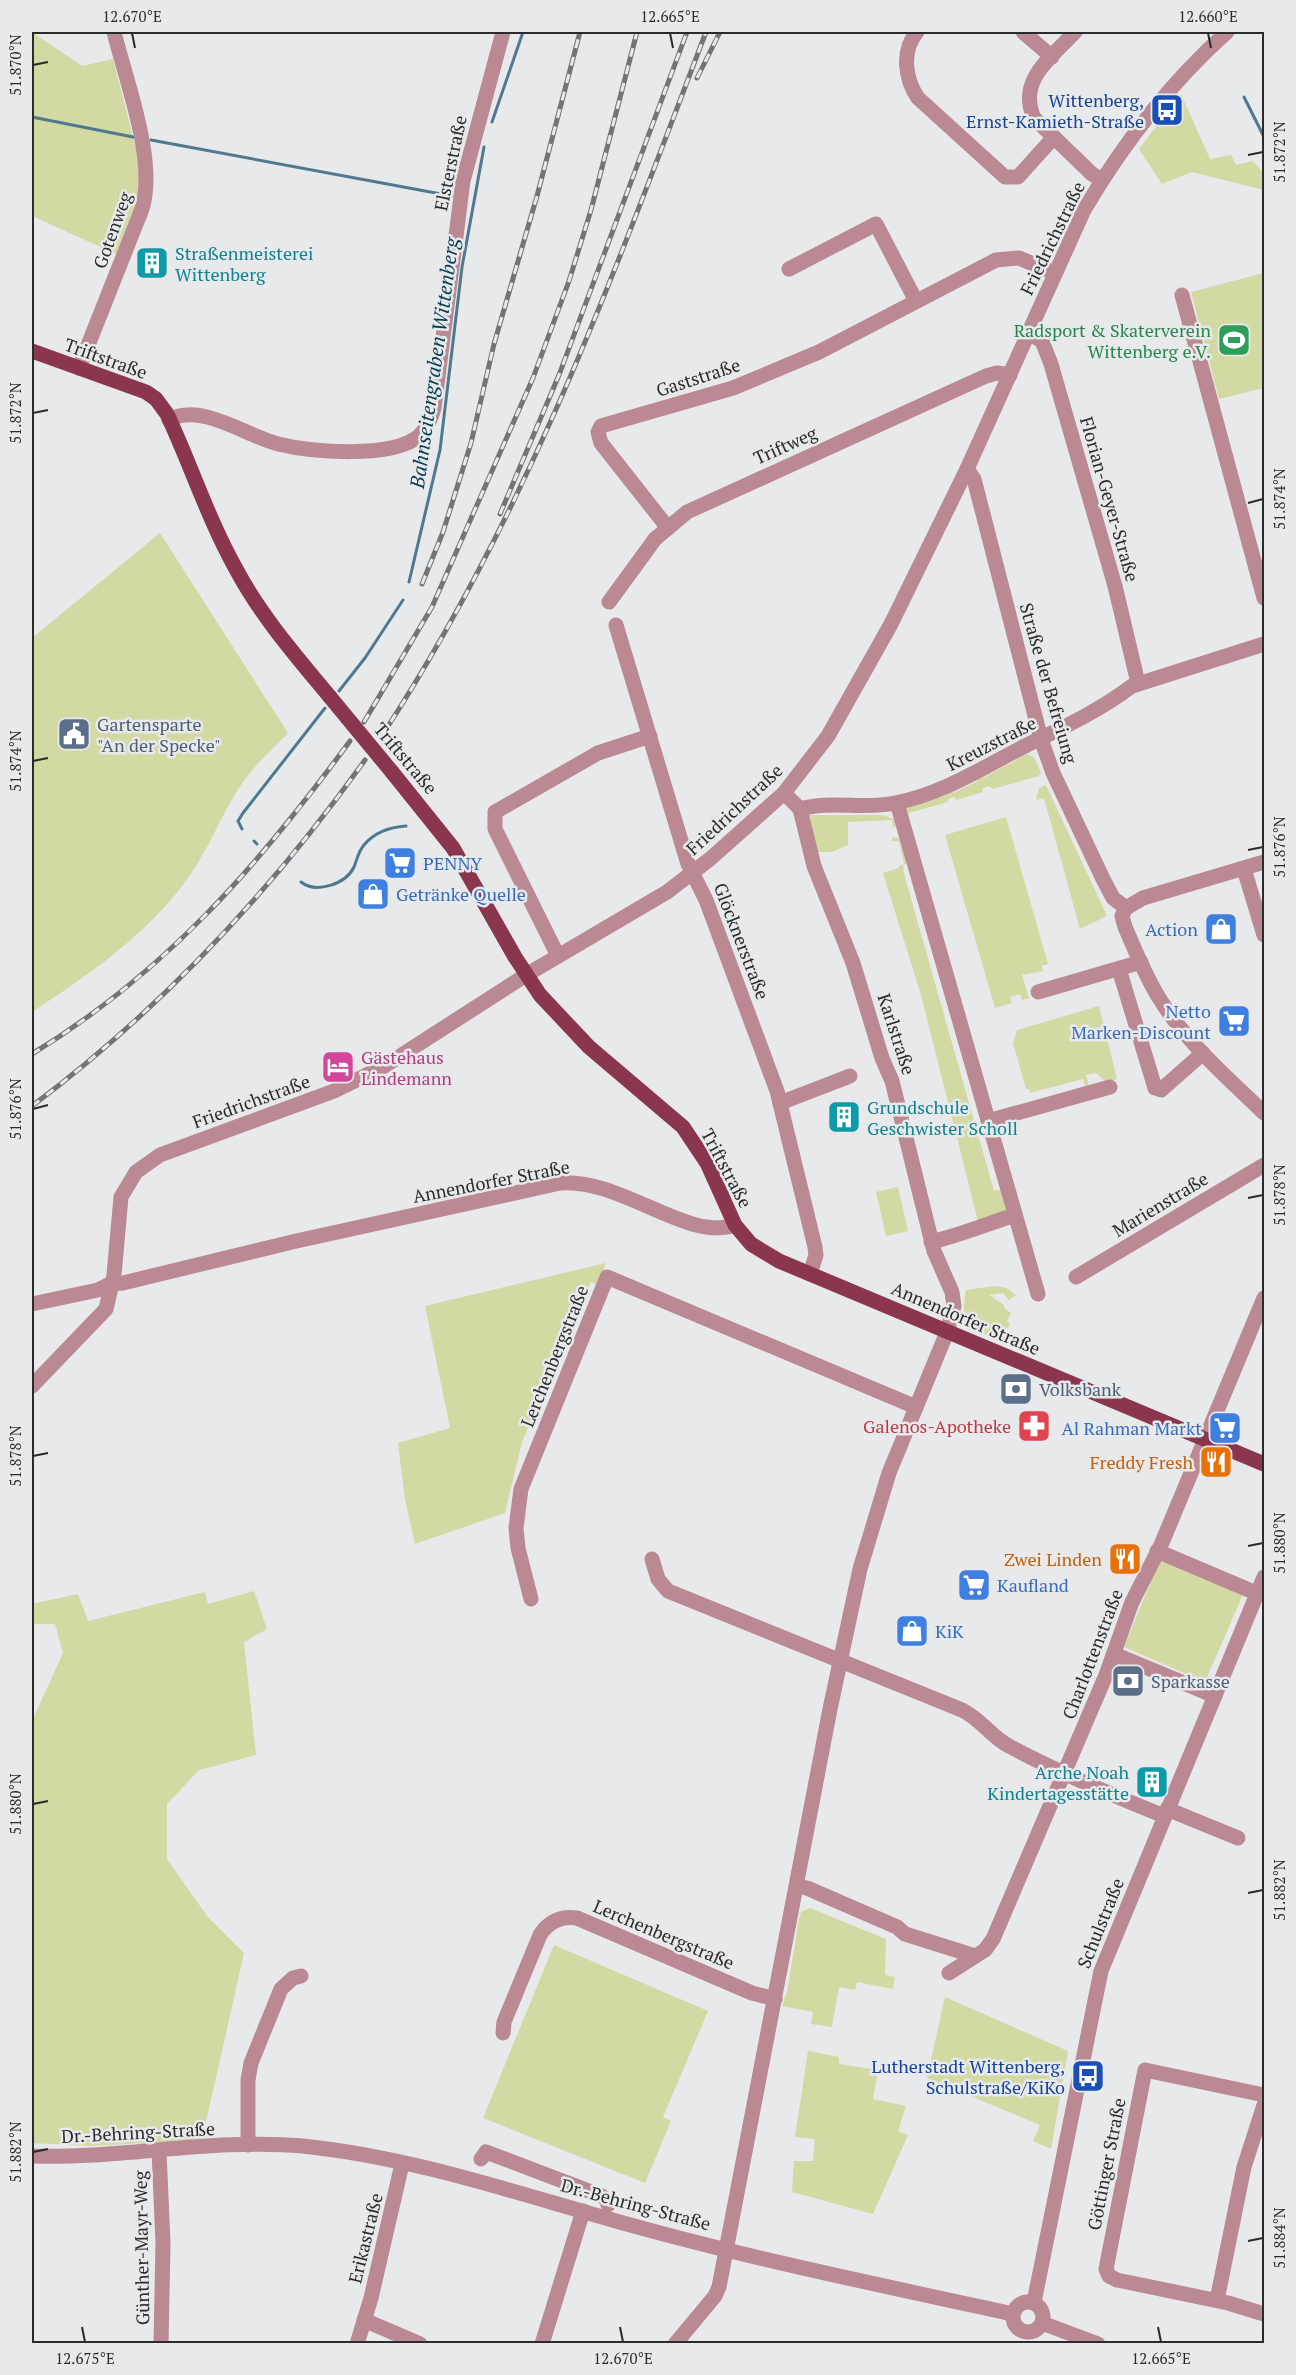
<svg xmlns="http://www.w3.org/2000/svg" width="1296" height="2375" viewBox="0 0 1296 2375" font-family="'PT Serif',serif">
<rect width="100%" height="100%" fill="#e7e9eb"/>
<g fill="#d3d9a2">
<path d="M32 32 82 66 113 59 141 168 139 200 116 254 32 216Z"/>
<path d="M1181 94 1210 159 1231 155 1236 165 1253 161 1264 174V190L1192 172 1162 184 1139 149Z"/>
<path d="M1264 273V388L1219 399 1191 292Z"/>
<path d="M160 533 288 733C271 751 250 769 237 791 220 818 209 848 190 875 150 933 90 974 32 1012V638Z"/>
<path d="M1027 754 1034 757 1041 773 1039 776 993 789 989 786 982 789 983 792 956 800 955 797 948 799V802L909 813 905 810 907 807 944 796 949 790 954 793 977 781 978 778 985 777Z"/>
<path d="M1046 785 1107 916 1080 929 1044 798 1036 800 1039 788Z"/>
<path d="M810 815H883L896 820 897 824 893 828 892 820 848 822V845L832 852H816Z"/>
<path d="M1006 817 1048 964 1042 966 1043 971 1022 975 1029 998 1022 1000 1020 994 1010 997 1012 1003 995 1008 945 835Z"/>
<path d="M893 837 902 839 909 863 903 865 904 874 994 1191 1003 1189 1007 1207 1006 1212 978 1221 921 995 883 873 899 868V866L904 864 899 841H891Z"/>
<path d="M1099 1006 1117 1079 1106 1082 1096 1073 1086 1075 1089 1086H1085L1083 1079 1030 1093 1029 1089H1026L1013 1043 1017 1030Z"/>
<path d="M898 1187 908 1231 886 1236 876 1192Z"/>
<path d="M606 1263 598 1284 591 1282 522 1442 505 1513 415 1544 405 1500 398 1443 450 1428 425 1306Z"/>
<path d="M995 1286 1007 1288 1016 1295 1009 1300 1003 1293 989 1295 1004 1305 1005 1309 1011 1313 1007 1321 1010 1324C1007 1332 999 1332 997 1339 969 1329 959 1322 966 1290Z"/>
<path d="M1161 1557 1244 1592 1205 1682 1124 1647Z"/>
<path d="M254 1591 267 1629 244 1642 256 1755 199 1770 167 1804V1859L207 1916 244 1953 202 2140 89 2146 32 2143V1721L63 1653 55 1624H32V1604L78 1594 88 1621 205 1592 208 1604Z"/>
<path d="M810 1908 886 1939 885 1975 895 1977 893 1989 857 1982 855 1990 839 1987 832 2027 811 2024 813 2012 782 2006 787 1992 799 1919 801 1912Z"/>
<path d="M554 1945 708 2011 663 2117 671 2121 645 2183 483 2118Z"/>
<path d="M945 1997 1068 2051 1051 2149 1033 2141 1040 2125 927 2078Z"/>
<path d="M808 2051 839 2057V2064L878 2070 873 2099 906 2106 898 2131 908 2135 873 2214 792 2192 794 2161H813L815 2139 795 2137Z"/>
</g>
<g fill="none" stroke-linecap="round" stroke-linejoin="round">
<g stroke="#4e798f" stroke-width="3">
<path d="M1244 97 1264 137"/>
<path d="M32 117 133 137"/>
<path d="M492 122 523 32"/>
<path d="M151 140 452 196"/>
<path d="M409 582 440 450 462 267 484 147"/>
<path d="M339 691 365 658 403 600"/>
<path d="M242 829 238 821 243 813 325 708"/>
<path d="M254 841 257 844"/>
<path d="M301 882C316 894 346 884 354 867 357 860 358 852 364 845 374 833 390 827 406 826"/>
</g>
<g stroke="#ba8993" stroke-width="15">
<path d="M917 32C901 51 905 79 918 98L1005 177H1018L1054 137"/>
<path d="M1023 32 1052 57"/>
<path d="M1075 32C1051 58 1017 80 1034 118L1092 174 1102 180"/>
<path d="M789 269 876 224 916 301"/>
<path d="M1182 295 1264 598"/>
<path d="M1029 333 1042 341 1051 364 1115 586 1138 683"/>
<path d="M79 368 142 209C157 161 126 81 114 32"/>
<path d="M169 420C201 402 246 436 278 444 311 452 392 459 419 436 427 429 431 419 434 408L463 181 503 32"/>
<path d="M967 469 974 479 1041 739 1053 773 1103 879 1113 898 1126 908"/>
<path d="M668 528 601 443 598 432 601 426 733 388 819 352 996 260 1019 258 1055 273"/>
<path d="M609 602 655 539 687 512 986 376 997 373 1010 375"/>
<path d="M616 625 688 864 706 900 777 1091 815 1247 816 1255 810 1274"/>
<path d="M897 803 1038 1294"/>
<path d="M800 809C830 800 864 810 895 803 942 794 982 768 1025 746 1062 728 1099 711 1132 686L1264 644"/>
<path d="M1244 869 1264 935"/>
<path d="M1126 908 1122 916 1125 927C1136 952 1146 978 1161 1001 1188 1044 1228 1078 1264 1113"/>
<path d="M1126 908 1143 898 1264 862"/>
<path d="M558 956 495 829V812L598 753 650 736"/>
<path d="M1119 969 1155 1088 1161 1090 1203 1053"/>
<path d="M1038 992 1141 962"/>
<path d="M780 1103 850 1076"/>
<path d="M988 1121 1110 1087"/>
<path d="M931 1242C961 1235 987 1224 1015 1215"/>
<path d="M1076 1277 1264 1165"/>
<path d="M32 1304 98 1290 110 1284 123 1283 292 1242 560 1183C621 1178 687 1242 735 1225"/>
<path d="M32 1386 106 1309 114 1275 121 1197 136 1172 160 1155 334 1091 383 1067 526 975 667 892 710 859 784 793 828 736 891 624 967 469 1084 210C1123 144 1170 83 1227 32"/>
<path d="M1157 1551 1249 1590"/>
<path d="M652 1559 658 1579 668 1591 962 1710C981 1719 991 1737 1009 1746 1059 1773 1112 1795 1164 1816"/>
<path d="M531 1599 518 1548 516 1528 521 1489 607 1277 916 1407"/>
<path d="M1121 1657 1215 1696"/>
<path d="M1167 1809 1238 1838"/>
<path d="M797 1886 807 1888 897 1927 905 1934 975 1956"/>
<path d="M949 1973 985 1950 993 1939 1106 1675 1132 1602 1161 1545 1264 1298"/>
<path d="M503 2033 504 2022 540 1935C549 1921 561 1916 577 1918L752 1993 775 1999"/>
<path d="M1264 2095 1145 2070 1106 2269 1109 2276 1117 2280 1228 2303 1264 2314"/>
<path d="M248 2145V2080L251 2063 281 1989 293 1978 301 1976"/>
<path d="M159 2151 163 2243 161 2344"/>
<path d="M32 2156C122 2159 213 2138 303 2146 410 2157 513 2192 616 2221 747 2258 880 2285 1013 2314"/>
<path d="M481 2159 486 2152 602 2196 607 2200 608 2205"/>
<path d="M1217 2300 1244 2167 1264 2105"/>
<circle cx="1028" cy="2317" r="15"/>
<path d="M1034 2302 1101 1971 1264 1577"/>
<path d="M364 2320 420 2344"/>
<path d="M1042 2323 1098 2344"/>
<path d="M357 2344 371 2298 402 2164"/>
<path d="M542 2344 583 2211"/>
<path d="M675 2344 715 2296 719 2287 830 1709 860 1569 889 1473 947 1332 954 1306 952 1292 934 1251 892 1081 882 1058 853 963 814 866 800 809 784 793"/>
</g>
<g stroke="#8a364e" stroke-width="15">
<path d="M32 351 146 392 156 399 167 414C191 465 208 519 236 569 261 616 296 656 330 697"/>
<path d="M392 772 453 848 515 957 540 995 589 1047 683 1127 707 1163 735 1225 751 1244 779 1261 1264 1464"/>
</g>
<g stroke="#737476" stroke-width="5">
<g id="rail">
<path d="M697 78 720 32"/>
<path d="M500 514 559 375 687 32"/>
<path d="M422 584 443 532 471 443 494 344 537 196 580 32"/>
<path d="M364 722 432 607 533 378 569 281 591 210 637 32"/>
<path d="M381 737C527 514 612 279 706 32"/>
<path d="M32 1054C166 972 258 866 350 741"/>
<path d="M32 1106C160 1010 272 890 365 760"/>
</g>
</g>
<use href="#rail" stroke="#e7e9eb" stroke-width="3" stroke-dasharray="9" stroke-linecap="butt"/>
<path stroke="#8a364e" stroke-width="15" d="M330 697 392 772"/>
</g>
<path fill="none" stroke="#2a2b2c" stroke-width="2" d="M132 33 135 48M670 33 673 48M1208 33 1211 48M33 65 48 62M1248 155 1263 152M33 413 48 410M1248 503 1263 499M33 761 48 758M1248 850 1263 847M33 1109 48 1105M1248 1198 1263 1195M33 1456 48 1453M1248 1546 1263 1543M33 1804 48 1801M1248 1893 1263 1890M33 2152 48 2149M1248 2241 1263 2238M82 2327 85 2342M620 2327 623 2342M1158 2327 1161 2342"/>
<defs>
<g id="bus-square" transform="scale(1.725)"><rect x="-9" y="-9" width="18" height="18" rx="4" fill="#1a4fb4" stroke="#e7e9eb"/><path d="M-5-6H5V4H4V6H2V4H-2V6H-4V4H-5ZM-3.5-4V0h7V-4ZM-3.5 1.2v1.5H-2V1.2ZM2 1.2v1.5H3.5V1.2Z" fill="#fff"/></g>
<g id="building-square" transform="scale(1.725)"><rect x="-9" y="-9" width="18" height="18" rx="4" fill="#0f9aa8" stroke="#e7e9eb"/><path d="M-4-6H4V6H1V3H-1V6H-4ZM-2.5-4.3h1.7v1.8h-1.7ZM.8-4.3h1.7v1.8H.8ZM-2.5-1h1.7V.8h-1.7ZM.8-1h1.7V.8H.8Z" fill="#fff"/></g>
<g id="stadium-square" transform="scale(1.725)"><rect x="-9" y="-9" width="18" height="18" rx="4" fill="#2e9e5b" stroke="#e7e9eb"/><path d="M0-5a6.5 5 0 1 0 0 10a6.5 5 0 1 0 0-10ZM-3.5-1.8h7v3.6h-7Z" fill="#fff"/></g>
<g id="civic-square" transform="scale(1.725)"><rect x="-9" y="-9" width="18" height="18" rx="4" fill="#5c6f8a" stroke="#e7e9eb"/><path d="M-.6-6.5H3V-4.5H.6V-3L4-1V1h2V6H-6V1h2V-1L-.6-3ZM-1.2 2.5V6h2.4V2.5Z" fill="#fff"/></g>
<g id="supermarket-square" transform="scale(1.725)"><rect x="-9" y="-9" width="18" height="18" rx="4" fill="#3f7fe0" stroke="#e7e9eb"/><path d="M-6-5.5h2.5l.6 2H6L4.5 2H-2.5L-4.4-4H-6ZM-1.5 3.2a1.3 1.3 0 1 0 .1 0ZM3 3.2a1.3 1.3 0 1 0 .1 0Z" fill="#fff"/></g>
<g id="shop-square" transform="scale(1.725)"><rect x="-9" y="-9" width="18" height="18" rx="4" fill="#3f7fe0" stroke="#e7e9eb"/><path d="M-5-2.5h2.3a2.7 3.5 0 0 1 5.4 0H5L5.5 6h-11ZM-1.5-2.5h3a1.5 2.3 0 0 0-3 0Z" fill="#fff"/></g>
<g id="hotel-square" transform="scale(1.725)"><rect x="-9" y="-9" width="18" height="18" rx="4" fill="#d1479c" stroke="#e7e9eb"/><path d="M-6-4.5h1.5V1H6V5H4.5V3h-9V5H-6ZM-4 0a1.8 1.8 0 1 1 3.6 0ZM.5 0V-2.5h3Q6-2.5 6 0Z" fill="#fff"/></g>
<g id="bank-square" transform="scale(1.725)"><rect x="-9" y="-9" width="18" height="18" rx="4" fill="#5c6f8a" stroke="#e7e9eb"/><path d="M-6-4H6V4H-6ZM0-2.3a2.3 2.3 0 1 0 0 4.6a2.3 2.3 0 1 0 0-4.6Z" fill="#fff"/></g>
<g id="pharmacy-square" transform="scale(1.725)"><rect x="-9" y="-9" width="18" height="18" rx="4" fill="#e0444e" stroke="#e7e9eb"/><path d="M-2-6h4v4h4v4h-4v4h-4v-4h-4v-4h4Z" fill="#fff"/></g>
<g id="restaurant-square" transform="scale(1.725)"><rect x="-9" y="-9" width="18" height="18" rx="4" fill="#e8710a" stroke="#e7e9eb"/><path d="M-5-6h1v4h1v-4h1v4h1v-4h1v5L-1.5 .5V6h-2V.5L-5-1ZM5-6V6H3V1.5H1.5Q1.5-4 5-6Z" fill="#fff"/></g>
</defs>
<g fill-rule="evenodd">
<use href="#bus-square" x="1167" y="110"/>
<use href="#building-square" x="152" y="263"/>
<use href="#stadium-square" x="1234" y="340"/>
<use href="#civic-square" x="74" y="734"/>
<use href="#supermarket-square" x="400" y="863"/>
<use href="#shop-square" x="373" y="894"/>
<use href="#shop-square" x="1221" y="929"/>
<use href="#supermarket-square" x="1234" y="1021"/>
<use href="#hotel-square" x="338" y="1067"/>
<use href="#building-square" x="844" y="1117"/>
<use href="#bank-square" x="1016" y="1389"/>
<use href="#pharmacy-square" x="1034" y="1426"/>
<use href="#supermarket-square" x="1225" y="1428"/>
<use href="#restaurant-square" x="1216" y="1462"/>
<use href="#restaurant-square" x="1125" y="1559"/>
<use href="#supermarket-square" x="974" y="1585"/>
<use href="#shop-square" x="912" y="1631"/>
<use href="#bank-square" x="1128" y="1681"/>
<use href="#building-square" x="1152" y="1782"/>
<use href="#bus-square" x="1088" y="2076"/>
</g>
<g text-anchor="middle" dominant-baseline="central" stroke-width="5" stroke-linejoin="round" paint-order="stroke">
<g font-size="18" fill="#164399" stroke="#e7e9eb" text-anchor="end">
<text x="1144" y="100">Wittenberg,<tspan x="1144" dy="21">Ernst-Kamieth-Straße</tspan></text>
<text x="1065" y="2066">Lutherstadt Wittenberg,<tspan x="1065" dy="21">Schulstraße/KiKo</tspan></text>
</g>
<g font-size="18" fill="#2a2b2c" stroke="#e7e9eb">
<text transform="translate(450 163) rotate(-78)">Elsterstraße</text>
<text transform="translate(112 230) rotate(-70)">Gotenweg</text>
<text transform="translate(1052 238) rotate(-64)">Friedrichstraße</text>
<text transform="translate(106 358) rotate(20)">Triftstraße</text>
<text transform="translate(698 377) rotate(-18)">Gaststraße</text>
<text transform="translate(785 445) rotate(-24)">Triftweg</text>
<text transform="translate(1110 499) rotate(74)">Florian-Geyer-Straße</text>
<text transform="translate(1049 683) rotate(74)">Straße der Befreiung</text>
<text transform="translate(991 743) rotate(-27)">Kreuzstraße</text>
<text transform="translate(406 758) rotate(50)">Triftstraße</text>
<text transform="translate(734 809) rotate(-43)">Friedrichstraße</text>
<text transform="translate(742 941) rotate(69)">Glöcknerstraße</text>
<text transform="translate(897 1034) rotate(72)">Karlstraße</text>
<text transform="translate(251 1101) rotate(-20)">Friedrichstraße</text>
<text transform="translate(727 1168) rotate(62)">Triftstraße</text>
<text transform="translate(491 1181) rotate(-11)">Annendorfer Straße</text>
<text transform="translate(1160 1204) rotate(-31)">Marienstraße</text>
<text transform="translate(966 1318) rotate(23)">Annendorfer Straße</text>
<text transform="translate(554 1356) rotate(-68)">Lerchenbergstraße</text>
<text transform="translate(1092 1654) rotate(-69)">Charlottenstraße</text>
<text transform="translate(1100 1923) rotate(-68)">Schulstraße</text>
<text transform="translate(664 1934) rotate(23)">Lerchenbergstraße</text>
<text transform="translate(138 2132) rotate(-3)">Dr.-Behring-Straße</text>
<text transform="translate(1106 2164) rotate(-79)">Göttinger Straße</text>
<text transform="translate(636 2204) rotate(15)">Dr.-Behring-Straße</text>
<text transform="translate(365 2238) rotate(-76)">Erikastraße</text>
<text transform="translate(141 2248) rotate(-91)">Günther-Mayr-Weg</text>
</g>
<g font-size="18" fill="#0d838f" stroke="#e7e9eb" text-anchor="start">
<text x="175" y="253">Straßenmeisterei<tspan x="175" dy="21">Wittenberg</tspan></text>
<text x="867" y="1107">Grundschule<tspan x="867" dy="21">Geschwister Scholl</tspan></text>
<text x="1129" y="1772" text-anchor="end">Arche Noah<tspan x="1129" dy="21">Kindertagesstätte</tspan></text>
</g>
<g font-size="18" fill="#27864d" stroke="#e7e9eb" text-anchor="end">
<text x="1211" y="330">Radsport &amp; Skaterverein<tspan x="1211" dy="21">Wittenberg e.V.</tspan></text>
</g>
<g font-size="18" fill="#4e5e75" stroke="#e7e9eb" text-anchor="start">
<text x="97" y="724">Gartensparte<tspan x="97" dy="21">"An der Specke"</tspan></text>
<text x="1039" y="1389">Volksbank</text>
<text x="1151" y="1681">Sparkasse</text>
</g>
<g font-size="18" fill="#366cbe" stroke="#e7e9eb" text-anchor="start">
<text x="423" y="863">PENNY</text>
<text x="396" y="894">Getränke Quelle</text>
<text x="1198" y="929" text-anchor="end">Action</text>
<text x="1211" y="1011" text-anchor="end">Netto<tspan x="1211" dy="21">Marken-Discount</tspan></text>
<text x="1202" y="1428" text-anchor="end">Al Rahman Markt</text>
<text x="997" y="1585">Kaufland</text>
<text x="935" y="1631">KiK</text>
</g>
<g font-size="18" fill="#b23c85" stroke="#e7e9eb" text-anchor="start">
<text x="361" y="1057">Gästehaus<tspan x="361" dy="21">Lindemann</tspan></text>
</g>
<g font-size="18" fill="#be3a42" stroke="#e7e9eb" text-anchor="end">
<text x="1011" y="1426">Galenos-Apotheke</text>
</g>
<g font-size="18" fill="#c56008" stroke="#e7e9eb" text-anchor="end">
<text x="1193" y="1462">Freddy Fresh</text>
<text x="1102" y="1559">Zwei Linden</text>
</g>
<g font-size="20" font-style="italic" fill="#073e53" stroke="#e7e9eb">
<text transform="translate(434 363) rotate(-82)">Bahnseitengraben Wittenberg</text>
</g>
</g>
<rect width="1296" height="2375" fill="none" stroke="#e7e9eb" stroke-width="66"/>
<rect x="33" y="33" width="1230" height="2309" fill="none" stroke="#2a2b2c" stroke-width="2"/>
<g font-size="15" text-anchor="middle" fill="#2a2b2c">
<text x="132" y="22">12.670°E</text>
<text x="670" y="22">12.665°E</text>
<text x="1208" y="22">12.660°E</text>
<text transform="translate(16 65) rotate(-90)" y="5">51.870°N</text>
<text transform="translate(1280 152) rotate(-90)" y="5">51.872°N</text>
<text transform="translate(16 413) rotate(-90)" y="5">51.872°N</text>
<text transform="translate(1280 499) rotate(-90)" y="5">51.874°N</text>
<text transform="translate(16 761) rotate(-90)" y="5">51.874°N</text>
<text transform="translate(1280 847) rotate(-90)" y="5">51.876°N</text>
<text transform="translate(16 1109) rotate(-90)" y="5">51.876°N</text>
<text transform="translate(1280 1195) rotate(-90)" y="5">51.878°N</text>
<text transform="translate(16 1456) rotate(-90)" y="5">51.878°N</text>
<text transform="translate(1280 1543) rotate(-90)" y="5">51.880°N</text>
<text transform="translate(16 1804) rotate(-90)" y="5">51.880°N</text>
<text transform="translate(1280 1890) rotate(-90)" y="5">51.882°N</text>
<text transform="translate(16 2152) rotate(-90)" y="5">51.882°N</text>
<text transform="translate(1280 2238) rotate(-90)" y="5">51.884°N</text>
<text x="85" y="2364">12.675°E</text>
<text x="623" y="2364">12.670°E</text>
<text x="1161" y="2364">12.665°E</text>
</g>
</svg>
